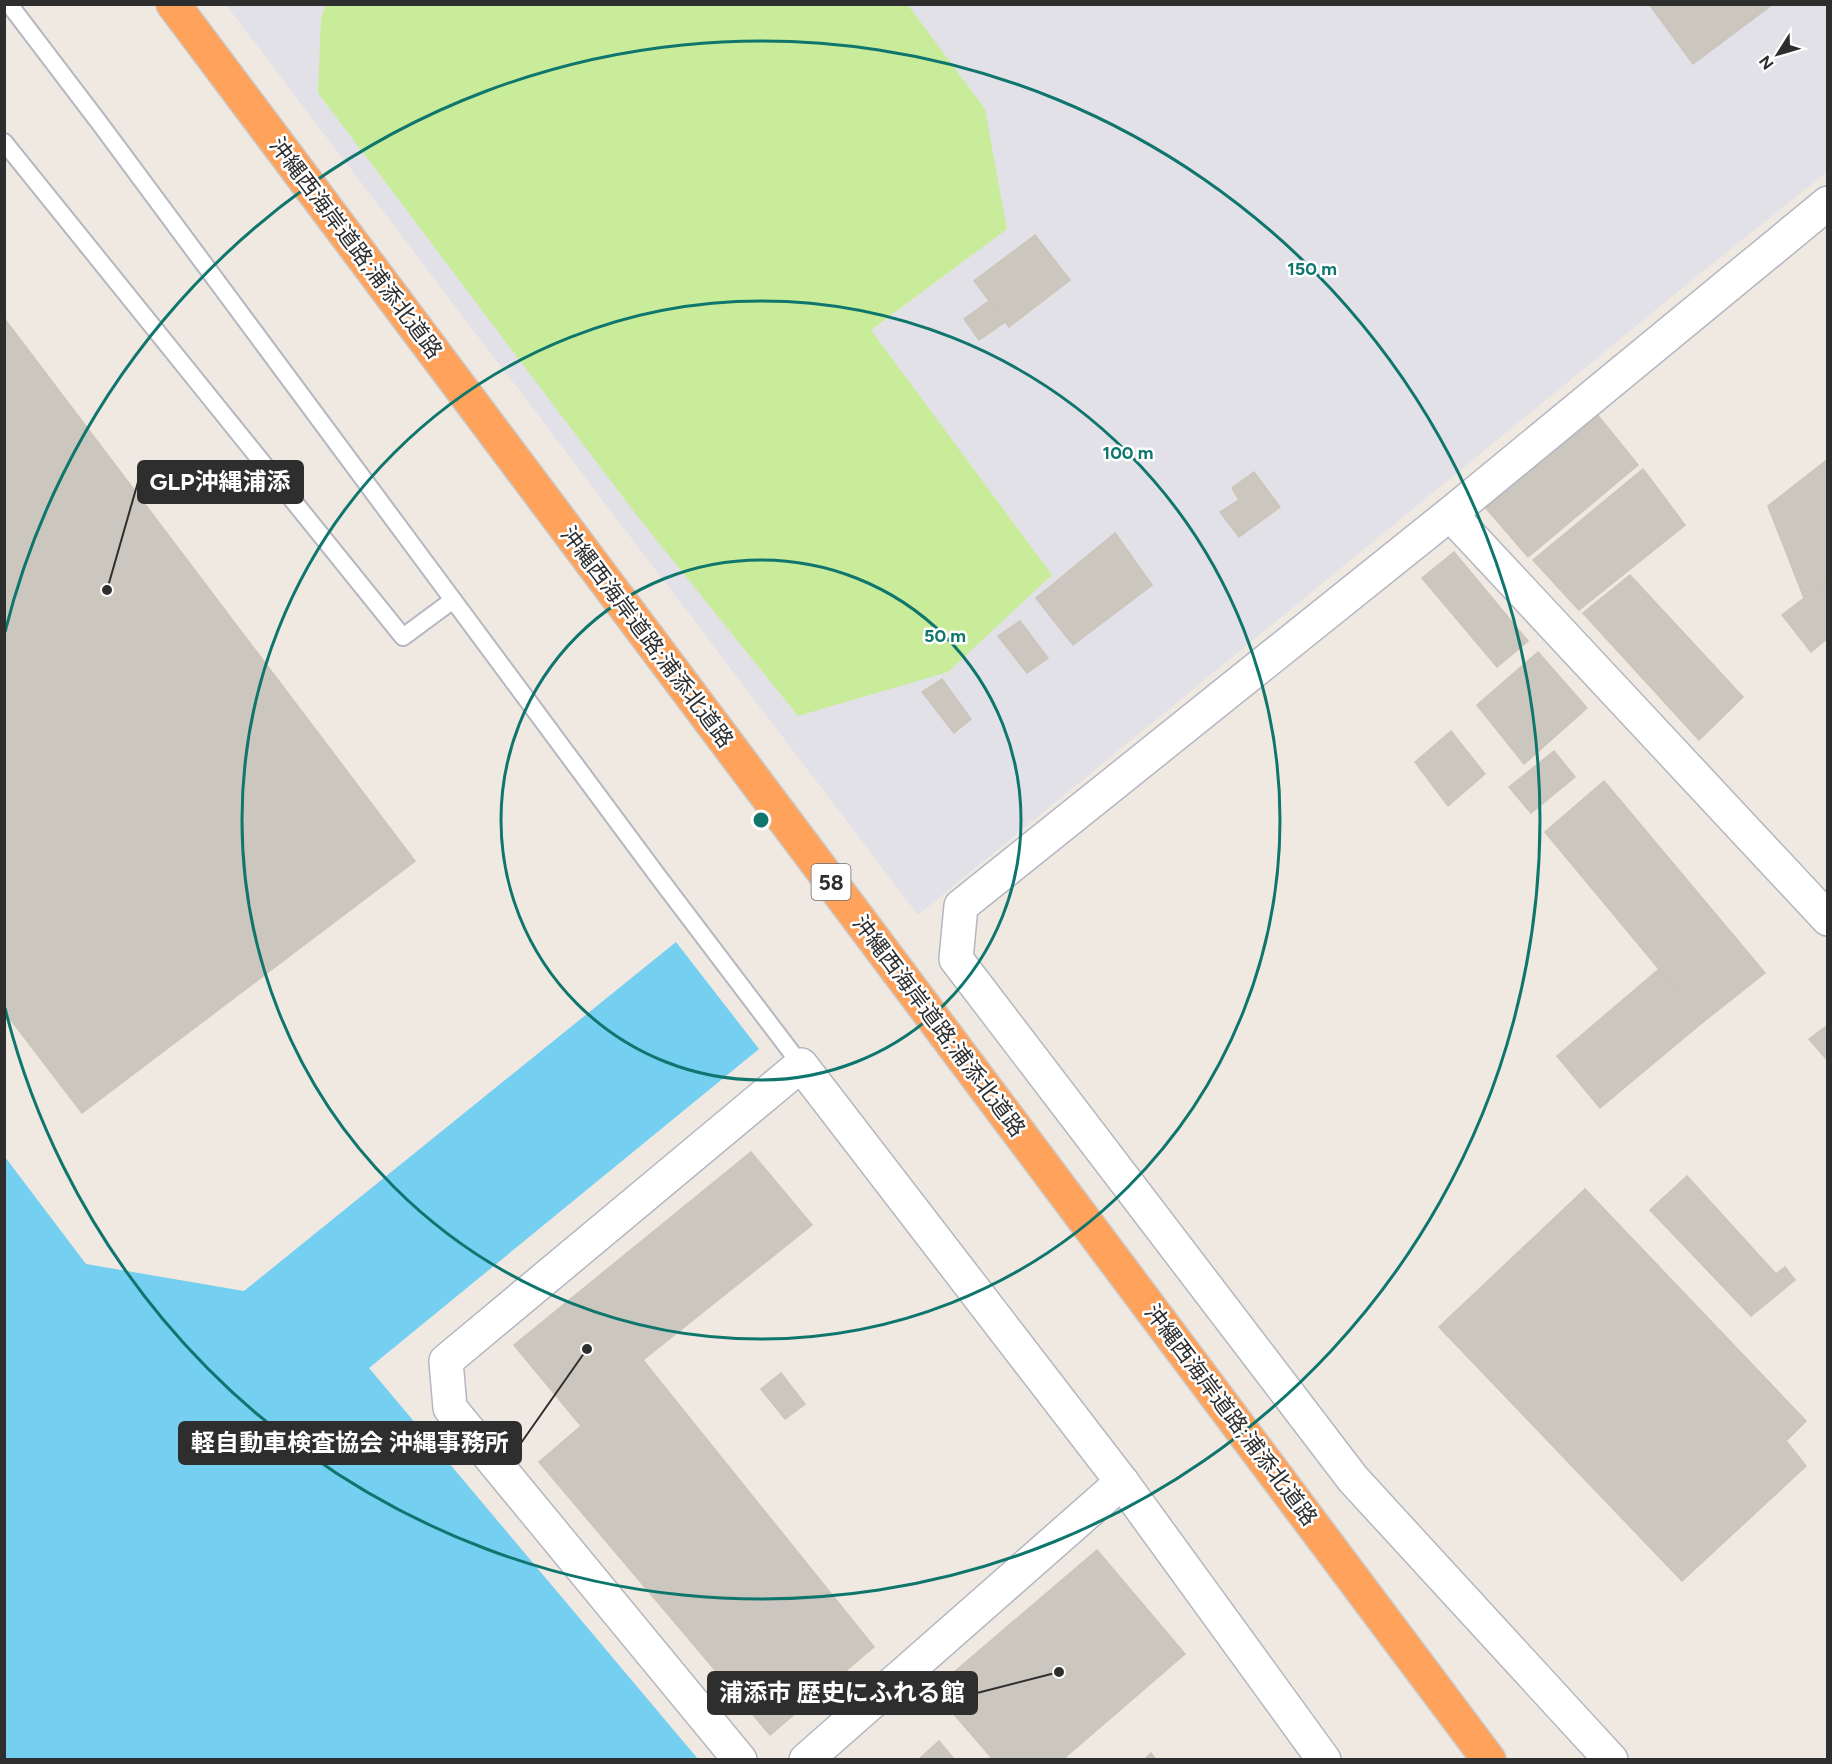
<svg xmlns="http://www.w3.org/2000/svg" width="1832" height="1764" viewBox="0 0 1832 1764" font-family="Figtree,'Noto Sans JP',sans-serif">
<rect width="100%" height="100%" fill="#efe9e1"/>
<path fill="#e3e1e8" d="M226 5H1827V172L1697 276 918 915Z"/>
<path fill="#c9ec9a" d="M326 5H908L985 109 1007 229 871 330 1052 575 948 672 798 716 638 517 318 93 321 18Z"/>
<path fill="#75cff0" d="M676 942 759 1049 369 1368 698 1759H5V1157L86 1264 244 1291Z"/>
<g fill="#cbc7bf" stroke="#cbc5ba" stroke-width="1.5">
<path d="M1649 4H1773L1693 64Z"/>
<path d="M1035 235 1070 280 1009 327 974 281Z"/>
<path d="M989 301 1005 322 979 340 964 319Z"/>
<path d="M4 318 415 861 82 1113 4 1011Z"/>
<path d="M1596 413 1638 465 1528 557 1484 506Z"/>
<path d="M1828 459V580L1804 598 1768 506Z"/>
<path d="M1643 469 1685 525 1579 610 1533 560Z"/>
<path d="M1254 472 1280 507 1239 537 1220 512 1239 500 1232 488Z"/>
<path d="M1115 533 1152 585 1073 645 1036 598Z"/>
<path d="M1454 552 1528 641 1497 667 1422 578Z"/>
<path d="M1630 575 1743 697 1699 740 1583 613Z"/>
<path d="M1828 580V638L1811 652 1782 615Z"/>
<path d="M1020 621 1048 658 1027 673 998 636Z"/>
<path d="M1538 652 1587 708 1524 764 1477 705Z"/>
<path d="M942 679 971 719 954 733 922 692Z"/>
<path d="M1451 731 1485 774 1448 806 1415 762Z"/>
<path d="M1554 751 1575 777 1531 813 1509 787Z"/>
<path d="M1604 781 1765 973 1703 1022 1545 832Z"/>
<path d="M1659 969 1703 1022 1600 1108 1557 1056Z"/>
<path d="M1828 1025V1061L1809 1039Z"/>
<path d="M751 1152 812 1225 643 1360 874 1647 770 1735 539 1462 581 1426 514 1345Z"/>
<path d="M1687 1176 1776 1274 1785 1267 1795 1280 1751 1316 1650 1210Z"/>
<path d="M1585 1189 1806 1421 1786 1441 1806 1466 1682 1581 1439 1327Z"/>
<path d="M781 1373 805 1404 785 1419 761 1389Z"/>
<path d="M1097 1550 1185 1654 1062 1760H987L991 1757 933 1690Z"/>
<path d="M939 1741 955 1760H918Z"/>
<path d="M1151 1753 1156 1760H1144Z"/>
</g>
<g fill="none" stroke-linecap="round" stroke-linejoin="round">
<g stroke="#b4b7c1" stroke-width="20">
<g id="lane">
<path d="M9 4 101 125 657 875 801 1065"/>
<path d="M4 142 403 637 453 600"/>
</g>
</g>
<g stroke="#b4b7c1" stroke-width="36">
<g id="street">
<path d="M1450 514 1828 919"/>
<path d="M740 1760 450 1408 446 1361 801 1065 1122 1482 1324 1760"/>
<path d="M806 1760 1122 1482"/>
<path d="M1611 1760 1353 1479 956 959 961 906 1450 514 1828 203"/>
</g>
</g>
<g stroke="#c9c9c9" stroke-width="36">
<path id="highway" d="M173 4 1489 1760"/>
</g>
<use href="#lane" stroke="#fff" stroke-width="16"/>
<use href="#street" stroke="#fff" stroke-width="33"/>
<use href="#highway" stroke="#ffa35c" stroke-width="33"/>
</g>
<g fill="none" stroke="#0f766e" stroke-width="3">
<circle cx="761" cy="820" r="260"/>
<circle cx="761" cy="820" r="519"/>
<path d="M5 632A779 779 0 1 1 5 1008"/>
</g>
<g text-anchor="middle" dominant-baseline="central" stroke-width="5" stroke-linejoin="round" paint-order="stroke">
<rect fill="#fff" stroke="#6d6d6d" stroke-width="1.5" x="811.5" y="864" width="39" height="36" rx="4.5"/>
<g font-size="21" font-weight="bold" fill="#2e2e2e">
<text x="831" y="882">58</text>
</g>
<g font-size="22" fill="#2e2e2e" stroke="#fff">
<text transform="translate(356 248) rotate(53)">沖縄西海岸道路;浦添北道路</text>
<text transform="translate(647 637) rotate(53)">沖縄西海岸道路;浦添北道路</text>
<text transform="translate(939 1026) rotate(53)">沖縄西海岸道路;浦添北道路</text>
<text transform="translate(1231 1415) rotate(53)">沖縄西海岸道路;浦添北道路</text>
</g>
</g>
<circle cx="761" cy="820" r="9" fill="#0f766e" stroke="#fff" stroke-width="3"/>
<g font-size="18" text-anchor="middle" font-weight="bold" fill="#0f766e" stroke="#fff" stroke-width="5" stroke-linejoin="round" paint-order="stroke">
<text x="1312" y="275">150 m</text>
<text x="1128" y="459">100 m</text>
<text x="945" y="642">50 m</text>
</g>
<path fill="none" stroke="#2e2e2e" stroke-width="2" d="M107 590L138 482M587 1349L521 1443M1059 1672L977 1693"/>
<g fill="#2e2e2e" stroke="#fff" stroke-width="2">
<circle cx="107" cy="590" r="6"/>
<circle cx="587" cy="1349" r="6"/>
<circle cx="1059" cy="1672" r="6"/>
</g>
<g fill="#2e2e2e" stroke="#2e2e2e" stroke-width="2">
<rect x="138" y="461" width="165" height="42" rx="6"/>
<rect x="179" y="1422" width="342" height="42" rx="6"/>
<rect x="708" y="1672" width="269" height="42" rx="6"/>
</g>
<g font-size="24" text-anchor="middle" font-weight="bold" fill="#fff">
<text x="220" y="490">GLP沖縄浦添</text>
<text x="350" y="1451">軽自動車検査協会 沖縄事務所</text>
<text x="842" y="1701">浦添市 歴史にふれる館</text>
</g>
<rect width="1832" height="1764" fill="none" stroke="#2e2e2e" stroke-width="12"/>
<g transform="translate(1778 54) rotate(233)" stroke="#ffffff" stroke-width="4.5" paint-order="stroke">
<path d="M0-4.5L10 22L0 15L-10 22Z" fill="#2e2e2e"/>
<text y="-9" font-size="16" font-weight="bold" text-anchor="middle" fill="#2e2e2e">N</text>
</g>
</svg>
